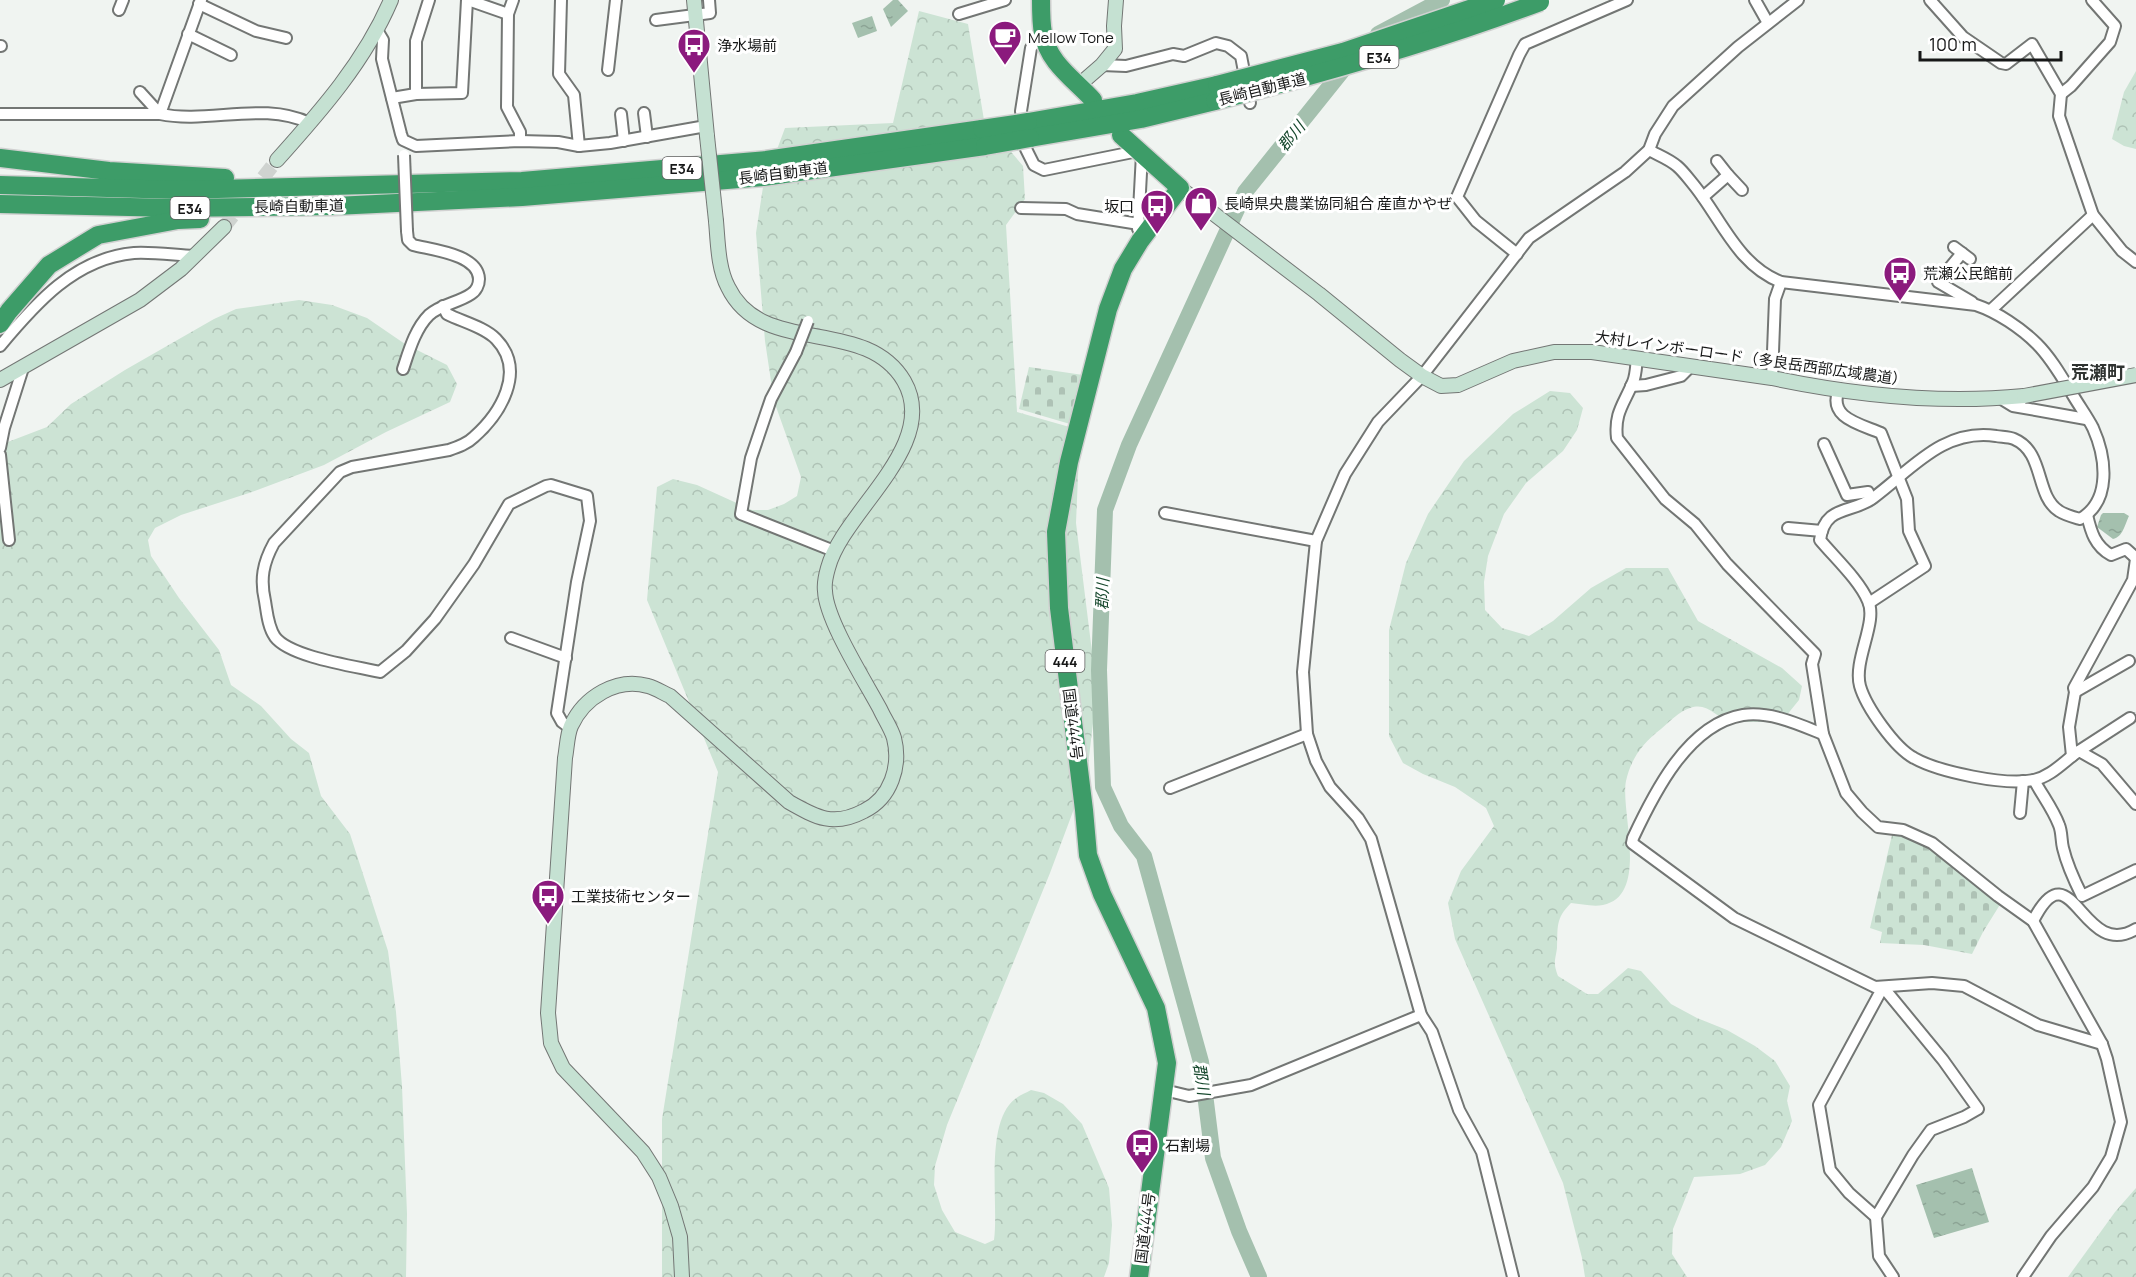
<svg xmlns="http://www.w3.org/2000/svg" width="2136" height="1277" viewBox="0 0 2136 1277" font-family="Manrope,'Noto Sans JP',sans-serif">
<defs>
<pattern id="forest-crowns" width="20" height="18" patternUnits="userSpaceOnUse" patternTransform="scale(1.5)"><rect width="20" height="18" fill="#cce3d4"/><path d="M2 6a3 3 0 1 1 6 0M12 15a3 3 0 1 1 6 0" fill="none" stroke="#aec2b5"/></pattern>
<pattern id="cemetery-stones" width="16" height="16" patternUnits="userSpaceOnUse" patternTransform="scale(1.5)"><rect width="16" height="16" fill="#cce3d4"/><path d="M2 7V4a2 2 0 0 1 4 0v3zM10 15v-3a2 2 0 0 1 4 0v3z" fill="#aec2b5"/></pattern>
<pattern id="water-ripples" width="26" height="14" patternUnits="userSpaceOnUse" patternTransform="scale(1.5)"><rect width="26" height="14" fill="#a4c0ae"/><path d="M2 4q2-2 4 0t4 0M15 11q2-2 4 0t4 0" fill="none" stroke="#8ca495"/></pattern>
</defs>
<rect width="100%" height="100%" fill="#f0f4f1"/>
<g fill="url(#forest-crowns)">
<path d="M919 11 968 24 984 120 1023 166 1025 199 1006 225 1017 412 1080 430 1076 523 1093 660V723L1087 774 1050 873 947 1125 935 1166 934 1185 942 1210 955 1232 985 1244 994 1240C999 1204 984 1123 1015 1099 1020 1095 1026 1093 1031 1090L1044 1093 1063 1104 1082 1124 1109 1188 1112 1225 1109 1263 1104 1277H662V1119L718 772 647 600 657 487 673 479 697 485 752 510H768L784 504 797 496 801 477 774 401 765 341 756 233 763 187 785 128 893 123Z"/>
<path d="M2136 71V149L2124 146 2112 139 2124 92Z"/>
<path d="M299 300 332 305 367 318 405 344 447 365 457 384 450 402 386 432 324 465 249 493 181 515 155 528 148 540 151 556 179 598 219 650 231 685 261 706 291 739 309 753 321 796 350 834 388 951 396 1012 402 1086 407 1214 406 1277H0V445L47 427 71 404 125 370 214 319 236 309Z"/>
<path d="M1550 391 1570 393 1583 408 1577 430 1563 451 1526 483 1504 514 1488 556 1484 582 1485 610 1502 628 1529 636 1553 621 1591 588 1626 568H1668L1698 621 1782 668 1802 686 1799 700 1782 721C1764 722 1746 723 1728 720 1714 717 1708 702 1690 708 1680 711 1669 722 1661 729 1643 743 1631 758 1626 781 1620 811 1650 896 1603 905 1593 907 1581 904 1571 903 1555 919 1558 927 1557 948 1555 962 1553 962 1558 976L1587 994H1598L1628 968 1641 971 1671 1004 1697 1018 1727 1030 1755 1046 1775 1061 1790 1086 1787 1101 1792 1121 1781 1147 1765 1165 1740 1174 1694 1177 1673 1229 1672 1254 1687 1277H1585L1582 1258 1563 1183 1455 939 1448 903 1461 871 1494 826 1486 808 1455 787 1423 774 1403 763 1389 736V630L1406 563 1428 514 1464 461 1513 414Z"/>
<path d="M2136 1188V1277H2068L2115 1212Z"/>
</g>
<g fill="url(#cemetery-stones)">
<path d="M1029 367 1083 375 1070 424 1019 409Z"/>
<path d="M1892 835 1909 836 1930 846 2001 903 1983 932 1972 954 1924 945 1880 943 1882 932 1870 928Z"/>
</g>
<g fill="url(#water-ripples)">
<path d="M893 0H898L908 11 891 27 883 9Z"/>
<path d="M872 16 877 31 858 38 852 23Z"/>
<path d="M2103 513H2124L2129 516C2125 524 2123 537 2113 539L2097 527 2101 515Z"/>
<path d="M1972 1168 1989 1222 1934 1238 1916 1185Z"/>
</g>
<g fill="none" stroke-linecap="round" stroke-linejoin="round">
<g stroke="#a4c0ae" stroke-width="16">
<path d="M1378 34 1442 0"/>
<path d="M1259 1277 1239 1231 1213 1158 1201 1062 1144 856 1121 826 1103 787 1099 670 1105 510 1129 445 1245 192 1351 60"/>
</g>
<path stroke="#cfd3d0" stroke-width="14" stroke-dasharray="14 7" stroke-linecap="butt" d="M224 227 277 160"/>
<g stroke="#737674" stroke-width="14">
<g id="street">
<path d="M468 0 508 14"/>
<path d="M513 0 508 14 507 107 520 132V141"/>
<path d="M561 0 559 74 574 95 579 146"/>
<path d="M1755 0 1768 23"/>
<path d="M1930 0 1963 37 2001 63 2006 64 2032 44 2061 94 2059 116 2093 215 2122 251 2136 262"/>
<path d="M199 4 256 31 286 38"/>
<path d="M119 10 123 0"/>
<path d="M959 14 1005 0"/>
<path d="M656 20 710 13 709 0"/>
<path d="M377 30 383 40 382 59 401 134 403 140 416 146 520 141 558 142 579 146 610 143 706 126"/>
<path d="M1043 33 1031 48 1021 111 1026 149 1034 165 1044 170 1138 151"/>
<path d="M188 34 231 55"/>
<path d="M0 46H1"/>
<path d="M1102 65 1126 66 1173 54 1184 56 1216 43 1228 46 1241 56 1250 103"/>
<path d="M608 70 616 0"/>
<path d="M140 92 160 114"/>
<path d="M416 94 462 93 467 0"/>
<path d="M2061 94 2071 86 2110 42 2115 26 2092 0"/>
<path d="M392 98 416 94V41L429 0"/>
<path d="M644 113 647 137"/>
<path d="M0 114H160C208 124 264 101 309 123"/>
<path d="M160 114 201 0"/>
<path d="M621 114 624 141"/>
<path d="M1649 150C1658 155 1669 159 1677 166 1683 171 1688 178 1693 184 1721 218 1737 265 1781 282L1976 305C1997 312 2021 328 2037 344 2052 359 2063 379 2074 397 2080 407 2088 418 2093 428 2106 457 2112 501 2080 519 2073 517 2065 515 2059 511 2035 496 2045 452 2014 439 2009 437 2001 437 1996 436 1943 428 1911 470 1873 498 1852 514 1825 504 1820 540 1835 558 1859 580 1868 601 1878 622 1853 660 1860 686 1866 707 1895 748 1914 758 1939 772 2005 786 2034 780 2052 776 2064 761 2079 751L2102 764 2136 804"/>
<path d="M1717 161 1728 175"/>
<path d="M1703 197 1728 175 1742 190"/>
<path d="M1021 208 1066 209 1077 214 1139 224"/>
<path d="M1138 229 1142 154"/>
<path d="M1954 247 1970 259"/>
<path d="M1962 253 1938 282 1972 302"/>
<path d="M1517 254 1476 221 1457 197 1519 55 1525 44 1627 0"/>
<path d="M443 306 447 314C463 322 484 327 496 339 527 371 500 414 474 437 467 444 458 447 449 450L352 467 340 472 274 543C263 563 260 579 265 601 267 613 268 627 275 637 290 657 354 666 380 672L406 651 435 619 474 564 509 504 546 486 551 485 587 496 590 521 577 582 557 713 562 722 570 728"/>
<path d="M1991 310 2093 215"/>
<path d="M0 346C35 304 75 258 134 253 154 252 174 255 194 256"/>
<path d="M796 352 771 399 751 458 741 514 834 551"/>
<path d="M1637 358C1636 366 1636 375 1633 382 1624 404 1614 413 1617 438L1665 499 1695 524 1727 564 1815 654 1812 664 1823 734 1846 793 1862 812 1878 827 1903 830 1932 843 1998 896 2033 921 2102 1044 2107 1059 2121 1122 2111 1157 2093 1187 2051 1236 2023 1277"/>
<path d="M403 369C409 351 415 329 429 315 441 304 458 303 471 294 476 291 479 285 479 279 478 254 432 250 413 245L408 240 407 231"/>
<path d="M1772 378 1775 299 1781 282"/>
<path d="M1631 386 1646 385 1681 376 1691 366"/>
<path d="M1839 389C1827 418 1860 424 1881 433L1907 499 1909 531 1925 566 1869 603"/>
<path d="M2000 398 2013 406 2086 419"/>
<path d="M1824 444 1847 495 1868 492 1871 499"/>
<path d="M0 448 4 428 23 368"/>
<path d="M0 455 9 540"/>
<path d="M1165 513 1316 541"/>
<path d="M2087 515C2091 532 2095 546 2111 555L2126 549 2136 558"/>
<path d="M1788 528 1822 531"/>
<path d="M511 638 566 658"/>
<path d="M2075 692 2129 661"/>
<path d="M1823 734C1798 724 1770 711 1743 715 1688 724 1654 793 1633 838L1632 843 1734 918 1875 987 1932 983 1964 986 2038 1025 2102 1044"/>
<path d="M2079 751 2130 718"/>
<path d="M2072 756 2069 727 2075 692 2074 688 2133 580 2136 559"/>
<path d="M2034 780C2042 795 2053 809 2059 825 2062 832 2061 840 2063 848 2067 865 2074 880 2082 896L2136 870"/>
<path d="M1170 788 1307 734"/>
<path d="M2020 813 2023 781"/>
<path d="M2033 921C2072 844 2081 962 2136 929"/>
<path d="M1883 987 1943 1060 1978 1109 1964 1117 1931 1130 1913 1155 1876 1217 1879 1256 1893 1277"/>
<path d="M1164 1090 1189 1096 1251 1085 1421 1015"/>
<path d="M1876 1217 1849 1193 1830 1170 1819 1105 1883 987"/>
<path d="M1513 1277 1482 1152 1459 1110 1432 1032 1421 1015 1371 839 1358 818 1330 787 1316 761 1307 734 1303 672 1316 541 1345 474 1378 422 1422 376 1529 238 1625 172 1649 150 1655 134 1673 106 1738 47 1798 0"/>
</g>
</g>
<g stroke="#737674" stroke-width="16">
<g id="secondary">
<path d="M694 0 707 136"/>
<path d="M1079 85 1102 65 1115 49 1114 26 1116 0"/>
<path d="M277 160C321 111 365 61 391 0"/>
<path d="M1180 188 1319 294 1400 360 1422 376 1441 386 1458 385 1513 361 1554 352H1592L1772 378C1853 395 1942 404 2024 396"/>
<path d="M0 380 140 300 181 269 224 227"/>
<path d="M682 1277 680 1237 671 1206 659 1177 643 1152 563 1068 551 1043 548 1013 565 758C567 748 567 735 571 726 584 697 617 677 648 686 656 688 663 693 670 696L789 802C817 818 834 827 864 811 891 798 901 766 894 738 891 728 884 718 880 709 865 681 826 620 825 591 824 584 826 575 828 568 843 511 941 445 904 381 865 315 762 358 728 287 718 268 718 243 716 221"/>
</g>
</g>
<g stroke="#d1d1d1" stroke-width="21">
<g id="highway">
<path d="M1041 0C1041 11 1041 23 1043 33 1048 63 1074 79 1093 100"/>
<path d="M1028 122 1137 103 1217 85"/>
<path d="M1121 135 1180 188 1140 241 1123 269 1108 309 1069 462 1056 532 1059 608 1084 810 1088 855 1102 894 1156 1008 1167 1063 1139 1277"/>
<path d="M1030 138 1141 119 1215 101"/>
<path d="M0 158 109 171 225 178"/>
<path d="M0 185 179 190 522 181 766 160 982 129"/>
<path d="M0 204 172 208 335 206 522 197 763 177 985 146"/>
<path d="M0 324 9 311 49 265 98 235 178 220 200 219"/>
</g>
</g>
<use href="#street" stroke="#fff" stroke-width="10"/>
<use href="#secondary" stroke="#c5e1d2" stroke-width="14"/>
<use href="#highway" stroke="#3d9c68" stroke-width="18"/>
<g stroke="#737674" stroke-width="14" stroke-linecap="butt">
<g id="street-bridge">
<path d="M404 155 407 231"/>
<path d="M796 352 808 321"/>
</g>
</g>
<g stroke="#737674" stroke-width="16" stroke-linecap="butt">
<g id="secondary-bridge">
<path d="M707 136 716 221"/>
<path d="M2024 396 2136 375"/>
</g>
</g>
<g stroke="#d1d1d1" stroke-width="21" stroke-linecap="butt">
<g id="highway-bridge">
<path d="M1217 85 1343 52 1496 0"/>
<path d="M1215 101C1325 73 1434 42 1540 2"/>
<path d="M982 129 1028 122"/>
<path d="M985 146 1030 138"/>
</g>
</g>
<use href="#street-bridge" stroke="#fff" stroke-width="10"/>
<use href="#secondary-bridge" stroke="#c5e1d2" stroke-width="14"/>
<use href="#highway-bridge" stroke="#3d9c68" stroke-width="18"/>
</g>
<defs>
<g id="cafe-pin" transform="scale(1.725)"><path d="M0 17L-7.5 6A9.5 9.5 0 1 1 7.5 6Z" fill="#8b1a7d" stroke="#fff"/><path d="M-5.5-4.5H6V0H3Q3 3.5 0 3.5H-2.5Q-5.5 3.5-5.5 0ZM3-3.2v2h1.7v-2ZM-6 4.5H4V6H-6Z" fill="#fff"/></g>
<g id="bus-pin" transform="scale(1.725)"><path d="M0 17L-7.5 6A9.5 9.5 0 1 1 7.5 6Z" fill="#8b1a7d" stroke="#fff"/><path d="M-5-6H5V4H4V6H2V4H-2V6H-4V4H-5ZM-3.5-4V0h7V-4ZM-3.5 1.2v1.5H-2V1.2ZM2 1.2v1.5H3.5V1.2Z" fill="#fff"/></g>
<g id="shop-pin" transform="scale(1.725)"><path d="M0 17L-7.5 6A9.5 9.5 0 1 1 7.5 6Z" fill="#8b1a7d" stroke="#fff"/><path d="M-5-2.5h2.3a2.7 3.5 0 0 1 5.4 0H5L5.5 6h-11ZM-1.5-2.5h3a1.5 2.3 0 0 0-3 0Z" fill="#fff"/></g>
</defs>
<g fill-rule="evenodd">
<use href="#cafe-pin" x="1005" y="37"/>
<use href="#bus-pin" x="694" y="45"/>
<use href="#shop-pin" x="1201" y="203"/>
<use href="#bus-pin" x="1157" y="206"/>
<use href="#bus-pin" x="1900" y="273"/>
<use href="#bus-pin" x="548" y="896"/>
<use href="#bus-pin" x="1142" y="1145"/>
</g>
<g text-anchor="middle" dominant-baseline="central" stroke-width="6" stroke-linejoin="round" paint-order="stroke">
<g fill="#fff" stroke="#5d5d5d" stroke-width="1.5">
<rect x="1359.5" y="46" width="39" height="22" rx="4.5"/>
<rect x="662.5" y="157" width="39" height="22" rx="4.5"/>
<rect x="170.5" y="197" width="39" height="22" rx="4.5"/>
<rect x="1045.5" y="650" width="39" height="22" rx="4.5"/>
</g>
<g font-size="14" font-weight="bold" fill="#171818">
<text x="1379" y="57">E34</text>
<text x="682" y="168">E34</text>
<text x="190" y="208">E34</text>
<text x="1065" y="661">444</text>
</g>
<g font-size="15" fill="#171818" stroke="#fff" text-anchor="start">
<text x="1028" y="37">Mellow Tone</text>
<text x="717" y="45">浄水場前</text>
<text x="1224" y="203">長崎県央農業協同組合 産直かやぜ</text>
<text x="1134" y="206" text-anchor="end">坂口</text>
<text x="1923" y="273">荒瀬公民館前</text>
<text x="571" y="896">工業技術センター</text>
<text x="1165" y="1145">石割場</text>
</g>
<g font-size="15" fill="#171818" stroke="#fff">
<text transform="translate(1262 89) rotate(-14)">長崎自動車道</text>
<text transform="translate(783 173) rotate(-7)">長崎自動車道</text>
<text transform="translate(299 206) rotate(-1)">長崎自動車道</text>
<text transform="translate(1751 358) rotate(8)">大村レインボーロード（多良岳西部広域農道）</text>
<text transform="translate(1073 724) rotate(83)">国道444号</text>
<text transform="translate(1145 1228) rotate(-83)">国道444号</text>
</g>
<g font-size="16" font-style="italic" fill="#16482d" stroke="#fff">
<text transform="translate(1291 136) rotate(-51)">郡川</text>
<text transform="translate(1102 594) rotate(-88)">郡川</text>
<text transform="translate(1202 1079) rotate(81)">郡川</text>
</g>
<g font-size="18" font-weight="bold" fill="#303331" stroke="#fff">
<text x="2098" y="372">荒瀬町</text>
</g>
</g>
<path d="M1920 51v9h141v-9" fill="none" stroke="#171818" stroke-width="3"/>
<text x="1929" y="51" font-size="18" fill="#171818" stroke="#ffffff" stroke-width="4.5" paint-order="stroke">100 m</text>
</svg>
